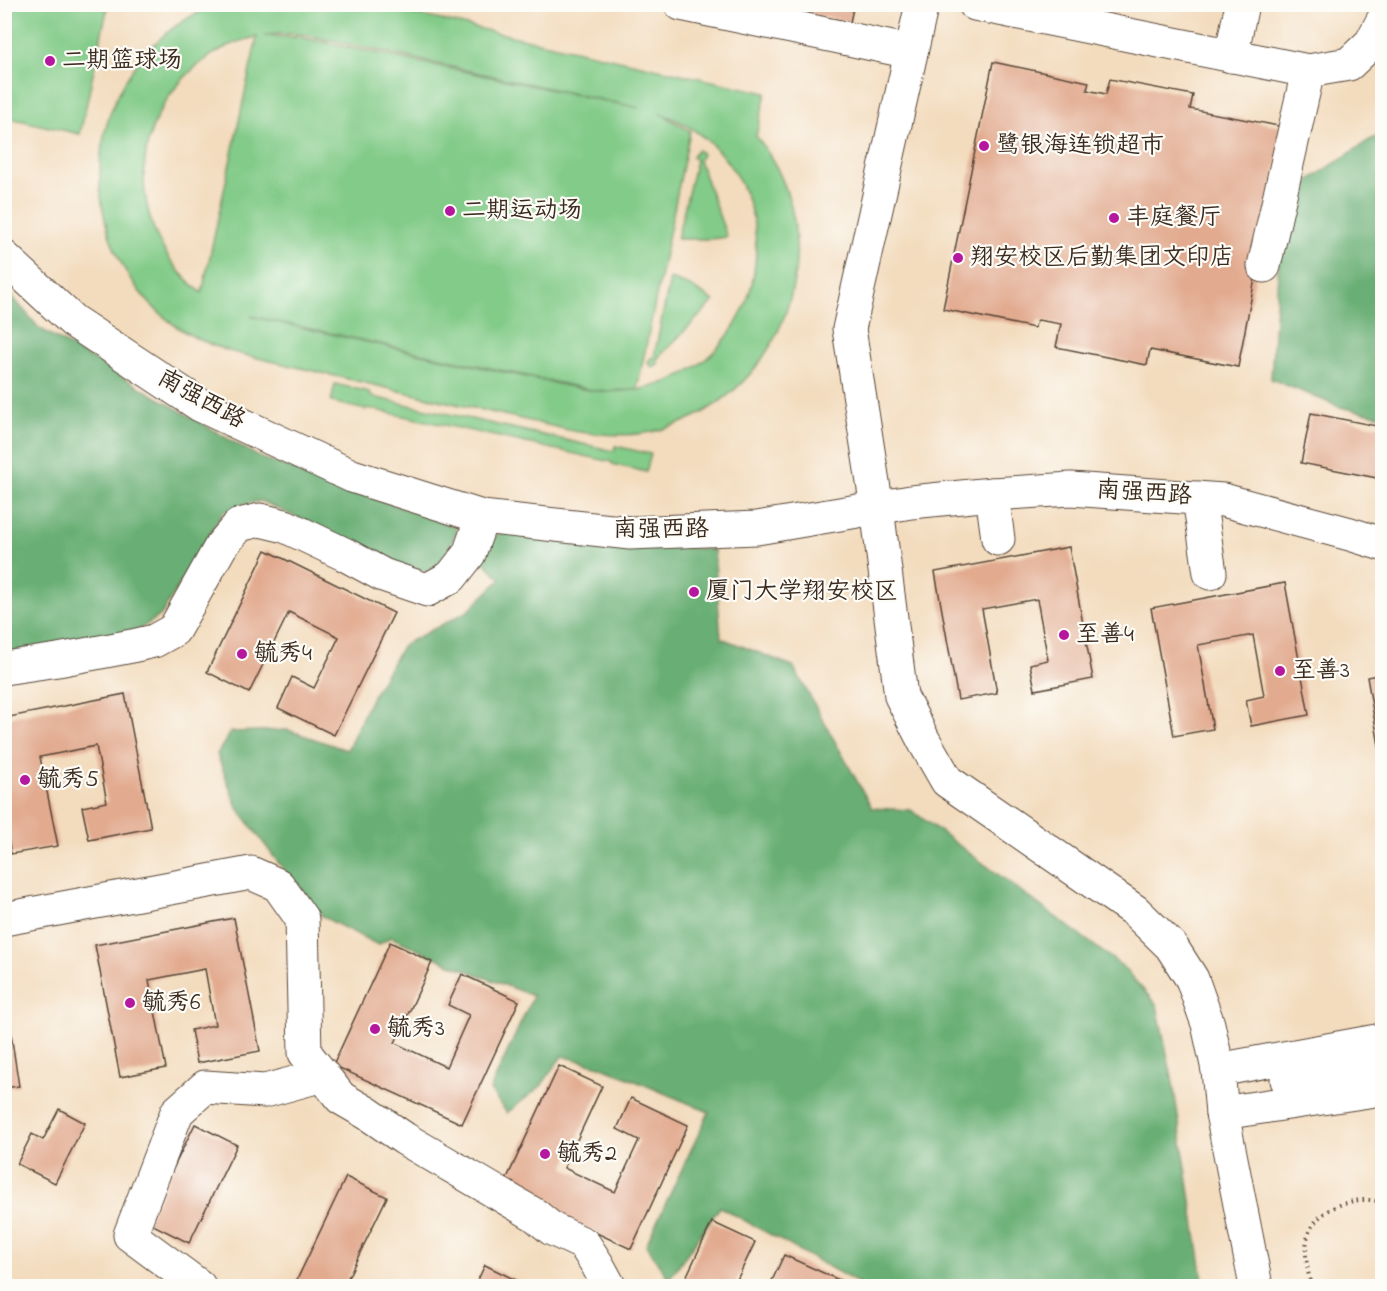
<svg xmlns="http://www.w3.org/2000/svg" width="1387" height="1291" viewBox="0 0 1387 1291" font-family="'Indie Flower','LXGW WenKai TC',sans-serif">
<rect width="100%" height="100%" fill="#fdfcf7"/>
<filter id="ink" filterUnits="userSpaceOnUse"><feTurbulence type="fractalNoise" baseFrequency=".0167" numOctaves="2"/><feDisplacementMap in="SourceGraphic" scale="12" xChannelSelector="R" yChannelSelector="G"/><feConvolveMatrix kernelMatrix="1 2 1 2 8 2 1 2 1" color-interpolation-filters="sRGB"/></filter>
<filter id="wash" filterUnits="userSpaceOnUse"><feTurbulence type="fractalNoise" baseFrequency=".008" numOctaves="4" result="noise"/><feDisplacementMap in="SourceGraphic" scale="24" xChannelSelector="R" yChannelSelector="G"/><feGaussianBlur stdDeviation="1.35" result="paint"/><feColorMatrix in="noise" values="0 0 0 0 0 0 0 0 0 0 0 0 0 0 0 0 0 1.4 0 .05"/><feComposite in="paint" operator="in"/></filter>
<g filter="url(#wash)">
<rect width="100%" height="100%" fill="#f3dcbe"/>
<g fill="#82cb88" stroke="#5e7a53" stroke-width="1.5" fill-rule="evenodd">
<path d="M5 4 108 5 80 134 5 117Z"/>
<path d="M216 5H374L766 93 756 136C841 242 785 403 651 432 625 437 599 435 573 431L240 354C221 349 202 342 185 332 101 280 76 167 124 83 145 47 177 19 216 5ZM276 34H300L311 36 639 108 300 37 264 36ZM257 37 202 293C133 240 123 139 186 76 205 57 230 42 257 37ZM660 113C799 164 783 365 637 390L690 131ZM251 316 596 391 636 390 605 392 581 389 254 317Z"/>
<path d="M698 150 702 154 699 160 727 237 710 239H677L696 160 692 157 693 154Z"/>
<path d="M670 279 690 286 714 301 657 359 658 364 653 367 649 365 648 362 651 358 654 357Z"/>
<path d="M335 384 370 392 369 396 614 451 615 446 651 454 646 472 612 464V462L367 408 366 410 331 402Z"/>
</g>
<g fill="#69af74" stroke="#526c49" stroke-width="1.5">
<path d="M1382 134V416L1340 407 1271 379 1283 198 1368 141Z"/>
<path d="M4 287 39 328 259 457 458 528 445 559 427 572 405 567 261 501 240 505 223 512 161 615 131 635 5 662Z"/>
<path d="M500 531 714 550 721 638 793 666 872 808 911 810 1122 966 1157 1005 1173 1083 1204 1286H857L858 1283 720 1207 669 1279 646 1245 709 1112 600 1066 562 1056 541 1086 507 1113 490 1090 533 996 448 963 391 937 378 945 323 917 274 857 237 807 217 754 231 732 288 730 347 750 371 698 403 645 468 611 501 579 479 557Z"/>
</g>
<g id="blocks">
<g fill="#e2ab90">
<path d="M811 4H854L850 22 809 14Z"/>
<path d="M993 62 1089 82 1087 90 1106 94 1110 79 1193 95 1190 109 1284 127 1238 367 1150 350 1147 365 1056 347 1061 324 1038 320 1034 328 943 309Z"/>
<path d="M1311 413 1382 427V479L1301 463Z"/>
<path d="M1069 547 1093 679 1035 690 1030 664 1048 660 1037 599 982 609 997 693 958 700 935 572Z"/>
<path d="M266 550 394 613 334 735 278 708 292 677 314 688 339 637 289 612 249 693 207 672Z"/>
<path d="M1285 583 1309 715 1251 726 1246 700 1264 696 1253 635 1198 645 1213 729 1174 736 1151 608Z"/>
<path d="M1382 674V757H1381L1367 677Z"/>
<path d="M125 694 151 828 89 840 82 807 107 802 96 746 40 757 58 846 11 854 4 819V718Z"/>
<path d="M234 918 260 1051 197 1063 191 1030 215 1025 205 969 149 980 166 1068 120 1077 95 945Z"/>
<path d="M390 942 432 962 395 1043 446 1067 469 1015 448 1005 462 974 519 1001 462 1124 333 1065Z"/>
<path d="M4 1002H6L19 1086 4 1088Z"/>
<path d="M559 1066 602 1086 564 1168 615 1192 639 1140 617 1129 631 1098 688 1125 631 1249 502 1189Z"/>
<path d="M59 1109 85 1123 55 1183 17 1164 32 1134 43 1140Z"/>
<path d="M195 1124 237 1145 189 1243 147 1222Z"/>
<path d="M346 1177 387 1197 344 1286H294Z"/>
<path d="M712 1222 755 1242 734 1286H682Z"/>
<path d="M784 1255 841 1281 839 1286H772L770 1285Z"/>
<path d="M485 1265 526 1285 525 1286H475Z"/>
</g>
</g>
</g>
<g filter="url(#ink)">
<use href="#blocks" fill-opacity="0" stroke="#574536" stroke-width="1.5"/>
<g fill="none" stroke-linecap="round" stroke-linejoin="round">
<g stroke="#574536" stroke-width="35">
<g id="minor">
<path d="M681 4 911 52"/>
<path d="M922 4 849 329 877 508 901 696 924 741 947 781 1135 911 1171 946 1192 979 1208 1024 1218 1070 1222 1113 1256 1286"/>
<path d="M975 4 1308 71 1349 64 1371 43 1382 22"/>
<path d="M1231 56 1242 4"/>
<path d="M4 257 73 321 200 405 352 476 482 517 630 533 757 528 911 502 992 494 1071 489 1223 500 1350 534 1382 544"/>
<path d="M1264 266 1308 71"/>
<path d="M992 494 998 539"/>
<path d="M1199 498 1210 573"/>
<path d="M4 668 58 660 132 646 154 641 174 630 221 546 239 525 260 520 285 526 344 554 383 575 427 590 451 577 469 554 482 517"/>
<path d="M4 919 251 873 278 885 302 919 305 1053 341 1098 367 1113 405 1139 535 1215 552 1229 584 1244 597 1264 609 1286"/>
<path d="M1218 1070 1382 1040"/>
<path d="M1287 1080 1382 1065"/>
<path d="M1222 1113 1382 1089"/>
<path d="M199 1286 130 1235 177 1112 205 1087 265 1091 323 1075"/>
</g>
</g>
<path stroke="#574536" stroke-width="4" stroke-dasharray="1.5 4.5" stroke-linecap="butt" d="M1311 1286C1308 1271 1304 1255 1307 1240 1312 1209 1355 1194 1382 1202"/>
<use href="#minor" stroke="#fff" stroke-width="33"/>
</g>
</g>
<g fill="#b5179e" stroke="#fdfcf7" stroke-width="2">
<circle cx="50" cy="61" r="6"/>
<circle cx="984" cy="146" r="6"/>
<circle cx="450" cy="211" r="6"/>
<circle cx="1114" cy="218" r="6"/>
<circle cx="958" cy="258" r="6"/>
<circle cx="694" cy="592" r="6"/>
<circle cx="1064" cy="635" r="6"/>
<circle cx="242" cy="654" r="6"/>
<circle cx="1280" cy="671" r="6"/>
<circle cx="25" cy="780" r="6"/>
<circle cx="130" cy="1003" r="6"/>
<circle cx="375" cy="1029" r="6"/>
<circle cx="545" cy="1154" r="6"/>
</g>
<g text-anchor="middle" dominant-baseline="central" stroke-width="4.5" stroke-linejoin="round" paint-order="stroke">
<g font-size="24" fill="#3b2a1e" stroke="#fdfcf7" text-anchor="start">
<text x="62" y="61">二期篮球场</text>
<text x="996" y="146">鹭银海连锁超市</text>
<text x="462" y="211">二期运动场</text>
<text x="1126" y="218">丰庭餐厅</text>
<text x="970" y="258">翔安校区后勤集团文印店</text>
<text x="706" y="592">厦门大学翔安校区</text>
<text x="1076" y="635">至善4</text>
<text x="254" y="654">毓秀4</text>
<text x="1292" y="671">至善3</text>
<text x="37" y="780">毓秀5</text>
<text x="142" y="1003">毓秀6</text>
<text x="387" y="1029">毓秀3</text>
<text x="557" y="1154">毓秀2</text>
</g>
<g font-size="24" fill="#3b2a1e" stroke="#fdfcf7">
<text transform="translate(201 400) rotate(29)">南强西路</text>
<text transform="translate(1144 494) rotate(4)">南强西路</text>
<text x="661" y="530">南强西路</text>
</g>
</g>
<rect width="1387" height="1291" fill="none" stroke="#fdfcf7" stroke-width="24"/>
</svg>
